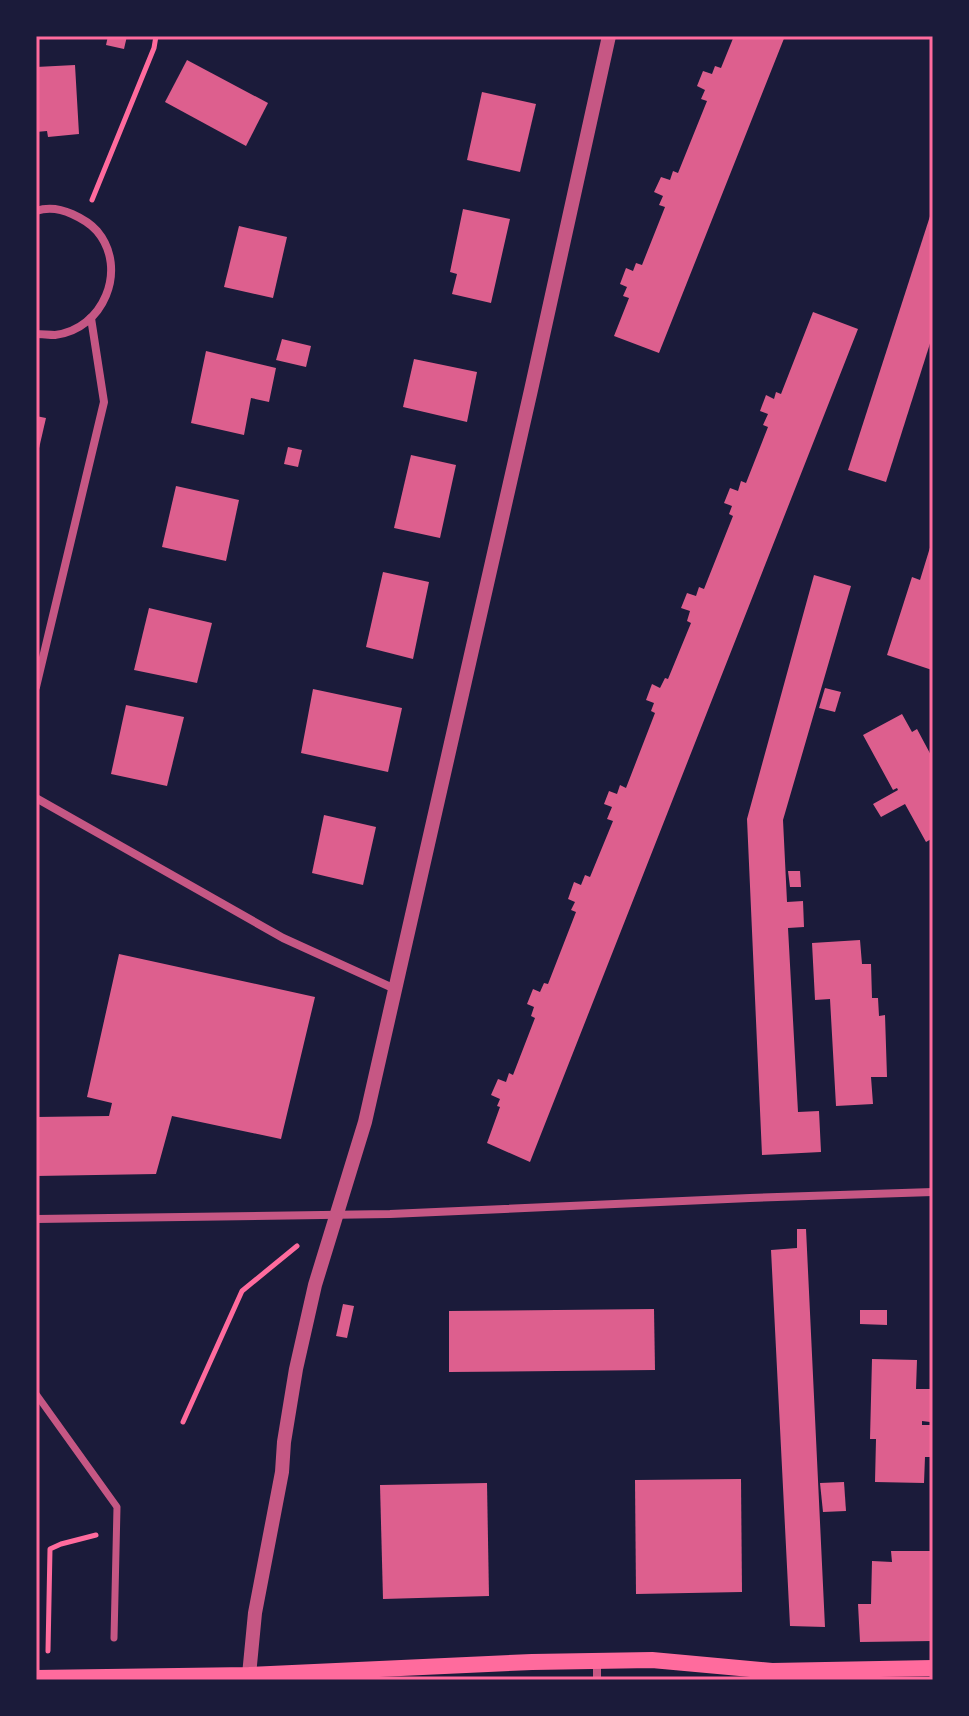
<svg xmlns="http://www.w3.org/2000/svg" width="969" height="1716" viewBox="0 0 969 1716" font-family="'Work Sans',sans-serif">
<rect width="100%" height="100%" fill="#1b1b3a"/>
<g fill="#dd5f8e">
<path d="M108 36H127L124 49 106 45Z"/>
<path d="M734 36H785L659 353 614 336 629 298 623 296 627 287 620 284 626 268 633 271 636 263 642 265 665 207 659 205 663 196 654 192 661 177 670 180 673 171 678 173 707 101 701 99 705 90 697 86 703 71 712 74 715 66 721 68Z"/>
<path d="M187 60 268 103 246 146 165 102Z"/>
<path d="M75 65 79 134 48 137 47 131 36 132V67Z"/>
<path d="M482 92 536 104 520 172 467 160Z"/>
<path d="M463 209 510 219 491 303 452 294 457 274 450 272Z"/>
<path d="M932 210 933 334 886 482 848 470Z"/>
<path d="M239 226 287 237 273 298 224 287Z"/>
<path d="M813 312 858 329 530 1162 487 1143 500 1107 497 1106 500 1099 491 1095 498 1079 506 1082 509 1073 513 1075 535 1018 531 1016 534 1007 527 1004 533 989 540 992 544 983 548 984 576 912 571 910 575 902 568 899 574 882 581 885 585 875 590 877 613 821 607 819 612 807 604 804 609 791 617 794 620 785 626 788 655 713 651 711 654 703 646 700 652 684 660 688 665 678 668 679 691 623 687 621 690 611 681 608 687 593 696 596 699 587 704 589 733 516 729 514 732 506 724 503 730 488 738 491 741 481 746 483 768 427 763 425 768 414 760 411 766 395 774 399 776 392 781 394Z"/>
<path d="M282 339 311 346 306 367 276 360Z"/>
<path d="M206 351 276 368 269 402 251 398 244 435 191 423Z"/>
<path d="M414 359 477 372 467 422 403 407Z"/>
<path d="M36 416 46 418 37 457H36Z"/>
<path d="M288 447 302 450 298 467 284 464Z"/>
<path d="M411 455 456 465 440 538 394 528Z"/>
<path d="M176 486 239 500 226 561 162 547Z"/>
<path d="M932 541 933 665 932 670 887 655 912 577 920 580Z"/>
<path d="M383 572 429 582 413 659 366 647Z"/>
<path d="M814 575 851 586 783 820 787 902 803 901 804 927 788 928 798 1112 819 1111 821 1152 762 1155 747 819Z"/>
<path d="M149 608 212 623 197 683 134 670Z"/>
<path d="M825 688 841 692 835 712 819 708Z"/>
<path d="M313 689 402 708 388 772 301 753Z"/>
<path d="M126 705 184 717 167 786 111 774Z"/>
<path d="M902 714 912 732 917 729 933 759V838L926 842 905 804 881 817 873 804 898 790 897 788 893 790 863 735Z"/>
<path d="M324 815 376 827 363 885 312 873Z"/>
<path d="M788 871H800L801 887H790Z"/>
<path d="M860 940 862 964H871L872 998H878L879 1016 885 1015 887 1077H871L873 1104 836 1106 830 999 815 1000 812 943Z"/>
<path d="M119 954 315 997 281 1139 172 1116 156 1174 36 1176V1117L109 1116 112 1103 87 1097Z"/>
<path d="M797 1229H806L825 1627 790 1626 771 1250 797 1248Z"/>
<path d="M343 1304 354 1306 347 1338 336 1336Z"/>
<path d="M654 1309 655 1370 449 1372V1311Z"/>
<path d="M860 1310H887V1325L860 1324Z"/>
<path d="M872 1359 917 1360 916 1389H931L930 1422 922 1421V1425H933V1457H925L924 1483 875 1482 876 1439H870Z"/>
<path d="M741 1479 742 1592 636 1594 635 1480Z"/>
<path d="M844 1482 846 1511 823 1512 820 1483Z"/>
<path d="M487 1483 489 1596 383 1599 380 1485Z"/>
<path d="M891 1551H933V1641L860 1642 858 1604H871L872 1561 892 1562Z"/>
</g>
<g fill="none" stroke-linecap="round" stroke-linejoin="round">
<g stroke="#ff6b9d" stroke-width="5">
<path d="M92 200 154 48 156 36"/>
<path d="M183 1422 242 1291 297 1246"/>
<path d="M48 1651 50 1549 61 1544 96 1535"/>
</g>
<path stroke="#c65784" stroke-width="7" d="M36 1394 117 1507 114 1638"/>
<g stroke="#c65784" stroke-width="8">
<path d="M36 211C48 207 61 209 72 214 81 218 90 223 97 231 129 269 103 330 55 335 49 335 42 334 36 334"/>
<path d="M36 687 104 402 91 318"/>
<path d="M36 798 283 938 395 989"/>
<path d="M36 1219 390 1214 750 1198 933 1192"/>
<path d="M597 1662V1680"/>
</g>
<path stroke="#c65784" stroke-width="14" d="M249 1675 255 1613 282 1472 284 1442 296 1369 315 1285 365 1122 531 390 609 36"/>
<path stroke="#ff6b9d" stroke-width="16" d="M36 1678 249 1675 532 1662 652 1660 772 1671 933 1668"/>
</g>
<rect width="969" height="1716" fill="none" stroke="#1b1b3a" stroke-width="76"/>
<rect x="38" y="38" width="893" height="1640" fill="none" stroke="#ff6b9d" stroke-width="3"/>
</svg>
